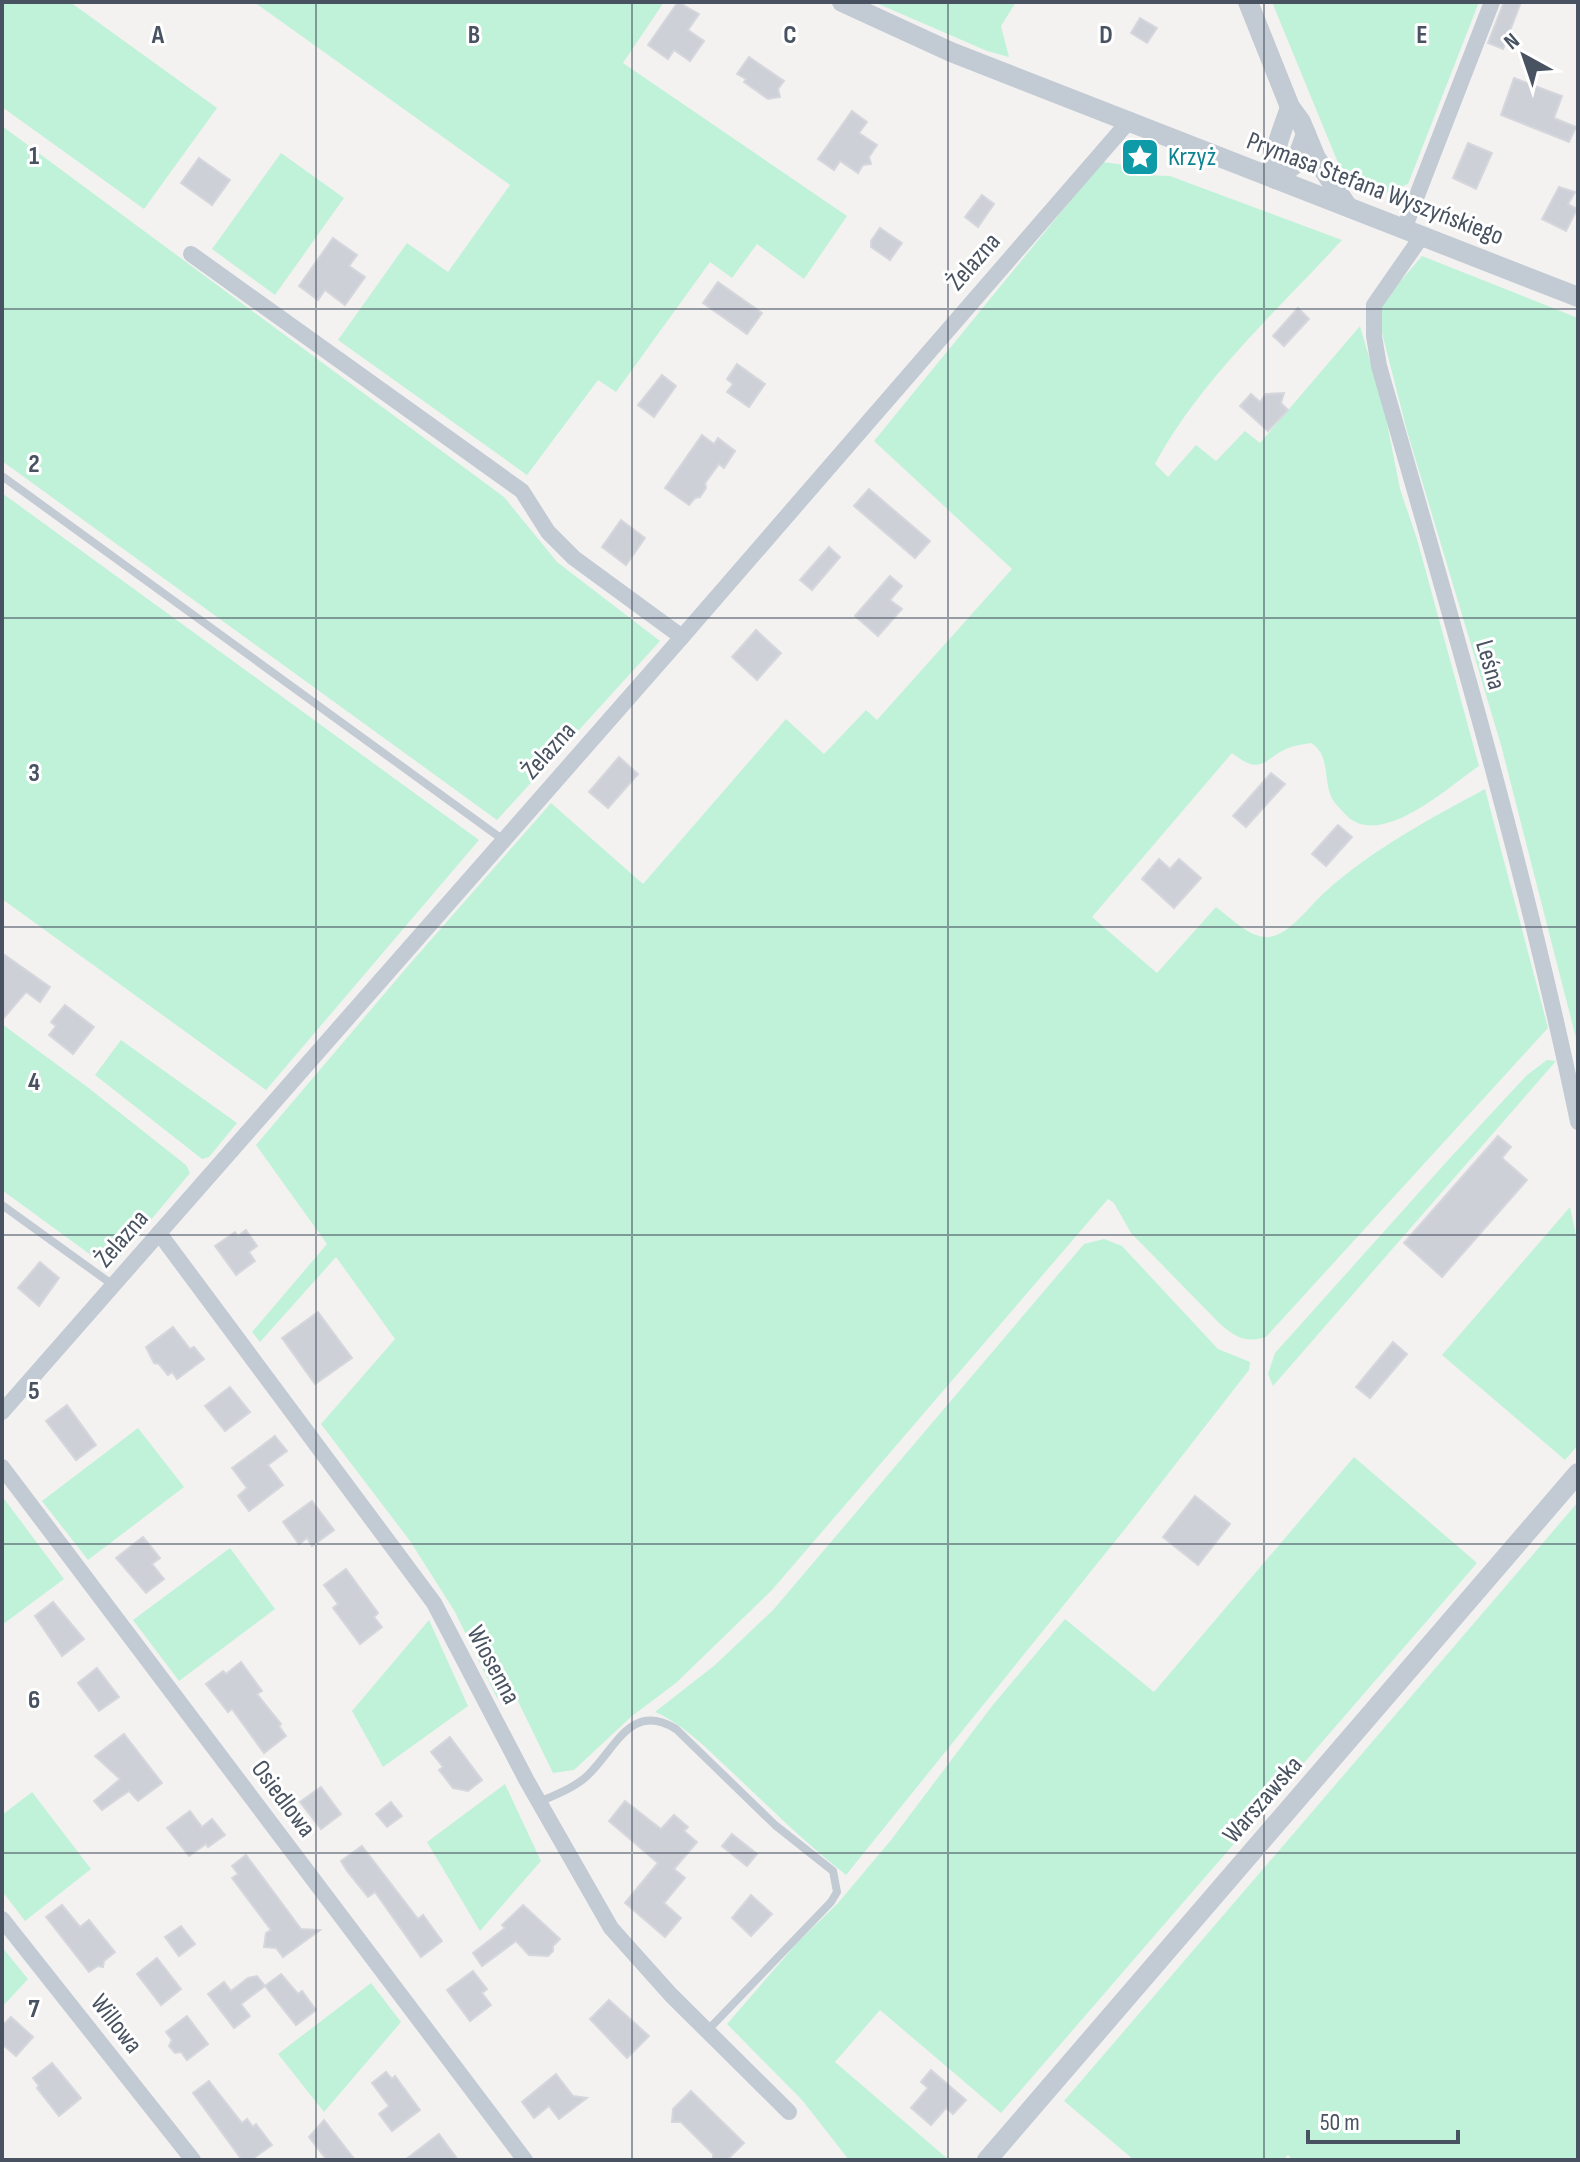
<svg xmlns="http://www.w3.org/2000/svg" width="1580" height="2162" viewBox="0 0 1580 2162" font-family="'Sofia Sans Condensed',sans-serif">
<rect width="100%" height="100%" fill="#f4f2f1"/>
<g fill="#bff2d9">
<path d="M2 2H70L217 108 144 209 2 107Z"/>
<path d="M254 2H664L623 63 847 216 804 279 757 244 732 278 710 262 616 392 598 380 527 475 338 340 407 243 448 272 510 185Z"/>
<path d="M874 2H1016L1001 26 1009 57 987 51Z"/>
<path d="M1272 2H1479L1408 184 1380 195 1357 185 1341 170Z"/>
<path d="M2 126 504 497 557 562 660 641 497 820 2 461Z"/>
<path d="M281 153 344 198 275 295 212 249Z"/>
<path d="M1102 162 1125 165 1142 175 1170 176 1342 240C1277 311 1200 380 1155 464L1168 477 1196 445 1216 461 1245 431 1260 443 1360 326 1385 413 1400 489 1417 539 1479 766C1449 786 1378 853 1344 813 1339 807 1332 801 1330 794 1324 776 1329 754 1311 743 1304 744 1297 745 1291 747 1263 757 1264 778 1232 753L1092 917 1157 973 1216 907C1230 917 1249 938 1268 937 1289 936 1310 905 1325 892 1373 849 1429 819 1485 789L1548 1028 1266 1337C1246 1343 1237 1338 1221 1325L1131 1233 1114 1203 1108 1199 772 1590 676 1683 632 1716 574 1770 553 1773 512 1689 497 1698 455 1612 410 1541 321 1424 395 1339 336 1257 260 1342 252 1332 327 1244 256 1145 408 966 551 803 643 884 786 719 824 754 866 710 877 720 1012 569 874 441Z"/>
<path d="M1422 256 1578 318V1046L1501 745 1407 431 1379 321 1380 305Z"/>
<path d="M2 493 479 840 266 1090 2 899Z"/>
<path d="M2 1024 86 1086 186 1165 190 1173 110 1269 2 1190Z"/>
<path d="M121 1040 237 1123 209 1157 202 1159 95 1075Z"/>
<path d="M1547 1060 1556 1061 1273 1386 1268 1374 1275 1353 1449 1159 1527 1075Z"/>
<path d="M1570 1207 1578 1245V1445L1565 1460 1442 1355Z"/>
<path d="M1104 1239 1122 1246 1218 1349 1250 1362 1249 1370 1129 1524 846 1875C805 1843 769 1807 732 1772 708 1750 685 1725 655 1712L715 1665 774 1609 1084 1244Z"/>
<path d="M138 1428 184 1487 88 1560 42 1501Z"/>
<path d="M1354 1457 1477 1563 1001 2113 880 2010 835 2062 949 2160H849L802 2100 727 2024 797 1943 838 1903 891 1840 992 1706 1065 1619 1154 1692Z"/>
<path d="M2 1496 64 1579 2 1625Z"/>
<path d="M1578 1502 1576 1821 1578 2160H1293L1288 2155 1283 2160H1134L1064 2101Z"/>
<path d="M230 1548 275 1609 179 1681 133 1620Z"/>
<path d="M429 1620 468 1706 383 1767 352 1711Z"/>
<path d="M505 1784 541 1861 480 1931 427 1842Z"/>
<path d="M32 1792 91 1869 25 1921 2 1891V1815Z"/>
<path d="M2 1947 28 1979 2 2007Z"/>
<path d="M371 1983 401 2022 324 2112 278 2054Z"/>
</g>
<g fill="#cdd0d7" stroke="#d5d7dd" stroke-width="2">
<path d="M678 2 699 14 688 30 704 41 690 61 674 50 668 59 648 45Z"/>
<path d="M1504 2H1521L1503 49 1488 43Z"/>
<path d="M1140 18 1157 28 1147 43 1131 33Z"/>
<path d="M749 57 784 81 778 89 780 97 768 99 744 82 746 79 737 74Z"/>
<path d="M1514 78 1562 96 1554 118 1576 127 1569 142 1501 115Z"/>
<path d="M852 111 867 122 859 133 877 145 869 157 871 164 863 165 858 173 840 161 834 170 818 159Z"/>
<path d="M1468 143 1492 153 1476 189 1453 178Z"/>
<path d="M199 158 230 180 212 205 181 183Z"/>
<path d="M1559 187 1575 192 1568 204 1577 209 1566 231 1542 219Z"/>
<path d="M982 195 994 204 978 227 965 217Z"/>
<path d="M880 228 902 243 890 260 871 247V241Z"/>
<path d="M333 238 357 255 349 266 365 277 345 305 325 290 318 300 299 286Z"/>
<path d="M718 282 762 313 747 334 703 303Z"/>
<path d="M1298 308 1309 319 1284 346 1273 336Z"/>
<path d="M737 364 765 384 749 407 727 392 733 384 727 379Z"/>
<path d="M662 375 676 386 654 417 638 405Z"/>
<path d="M1284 393 1281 403 1288 410 1268 431 1240 406 1251 394 1260 402 1266 394Z"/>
<path d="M702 435 714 444 718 438 735 451 724 468 719 464 705 483 706 488 700 497 695 498 689 505 665 488Z"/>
<path d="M869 489 930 541 915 558 854 506Z"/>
<path d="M621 520 645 538 626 565 602 547Z"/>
<path d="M829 547 840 557 812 590 800 580Z"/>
<path d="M890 576 902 586 890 600 902 609 878 636 855 616Z"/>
<path d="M756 630 781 653 757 680 732 657Z"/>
<path d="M619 757 638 774 608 808 589 792Z"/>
<path d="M1271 773 1285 784 1246 827 1233 816Z"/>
<path d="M1338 825 1352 837 1326 866 1312 854Z"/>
<path d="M1159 859 1170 869 1179 859 1201 878 1174 908 1142 879Z"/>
<path d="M2 953 50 987 40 1002 26 992 2 1020Z"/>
<path d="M65 1005 94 1027 73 1054 49 1035 56 1026 51 1022Z"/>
<path d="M1498 1136 1511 1147 1502 1158 1527 1180 1442 1277 1404 1243Z"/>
<path d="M246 1230 257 1246 249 1252 255 1261 236 1275 215 1246 235 1232 238 1236Z"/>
<path d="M40 1262 59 1278 39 1306 18 1288Z"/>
<path d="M318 1312 352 1358 315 1384 282 1338Z"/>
<path d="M173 1327 190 1349 194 1347 204 1359 177 1379 172 1372 168 1375 159 1364 154 1363 146 1347Z"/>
<path d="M1393 1342 1407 1354 1370 1398 1356 1387Z"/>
<path d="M230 1387 250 1412 225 1431 205 1406Z"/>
<path d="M67 1405 96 1445 76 1460 46 1421Z"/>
<path d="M275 1436 287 1451 268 1465 283 1485 249 1511 238 1496 247 1488 232 1468Z"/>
<path d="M1195 1496 1230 1524 1198 1565 1163 1537Z"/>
<path d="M312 1501 334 1530 312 1546 307 1538 299 1544 283 1522Z"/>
<path d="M143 1537 160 1558 152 1564 164 1579 146 1593 116 1558Z"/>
<path d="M346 1569 378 1613 374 1617 382 1627 360 1644 333 1608 338 1604 324 1585Z"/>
<path d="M53 1602 84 1639 62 1656 35 1616Z"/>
<path d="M241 1662 262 1691 257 1694 281 1724 279 1726 286 1736 264 1753 232 1709 228 1712 206 1684 223 1671 226 1674Z"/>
<path d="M97 1668 119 1697 99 1711 78 1683Z"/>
<path d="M124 1734 162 1783 138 1801 129 1791 102 1810 94 1801 120 1779 95 1756Z"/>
<path d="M450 1737 482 1780 468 1791 453 1788 439 1770 443 1767 431 1752Z"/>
<path d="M321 1787 341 1814 321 1829 300 1802Z"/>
<path d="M625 1801 661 1829 674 1815 688 1827 684 1831 697 1842 674 1869 685 1878 664 1903 681 1918 665 1937 625 1903 658 1863 609 1821Z"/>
<path d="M391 1802 402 1816 387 1827 376 1814Z"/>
<path d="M190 1811 202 1827 212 1819 225 1835 208 1847 206 1844 189 1856 167 1828Z"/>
<path d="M732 1834 757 1854 747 1866 722 1846Z"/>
<path d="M362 1846 418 1919 423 1915 442 1941 421 1957 375 1892 368 1897 347 1871 341 1861Z"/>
<path d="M246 1855 301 1929 320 1930 283 1957 276 1948 264 1947 266 1933 271 1930 232 1878 238 1874 232 1866Z"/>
<path d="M751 1895 772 1914 751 1936 732 1918Z"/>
<path d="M62 1905 80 1927 89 1920 115 1952 104 1961 103 1967 98 1966 89 1972 46 1917Z"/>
<path d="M523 1905 560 1939 553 1946V1951L548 1956 529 1955 516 1941 482 1966 473 1953 505 1928 502 1925Z"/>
<path d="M181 1926 195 1944 179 1956 165 1937Z"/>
<path d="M157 1958 181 1989 161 2005 137 1974Z"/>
<path d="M473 1971 487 1989 482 1993 491 2005 470 2021 447 1990Z"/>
<path d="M281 1974 298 1994 302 1991 316 2010 296 2025 265 1986Z"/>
<path d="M257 1976 265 1986 241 2004 250 2016 234 2028 208 1994 224 1982 231 1991 248 1978Z"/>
<path d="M609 2000 649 2036 627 2058 590 2019Z"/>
<path d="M187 2016 208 2044 187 2060 181 2052 175 2053 169 2046 172 2040 166 2032Z"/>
<path d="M11 2017 33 2037 16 2056 2 2044V2026Z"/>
<path d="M52 2063 81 2098 59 2116 37 2088 39 2086 33 2078Z"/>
<path d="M931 2070 966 2100 953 2114 946 2108 931 2125 911 2108 928 2088 921 2082Z"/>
<path d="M386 2072 392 2079 395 2076 420 2110 392 2131 379 2114 389 2106 372 2083Z"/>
<path d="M556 2074 573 2096 587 2098 559 2119 549 2106 534 2118 522 2102Z"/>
<path d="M209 2081 242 2123 247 2119 253 2127 256 2124 272 2145 251 2160H242L193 2093Z"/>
<path d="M691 2091 744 2143 727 2160H713V2154L681 2122H672L673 2109Z"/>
<path d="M324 2120 355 2160H327L309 2137Z"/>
<path d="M439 2134 458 2160H405L431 2140Z"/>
</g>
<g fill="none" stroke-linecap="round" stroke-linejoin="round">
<g stroke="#c2cad3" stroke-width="8">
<path d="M2 476 502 839"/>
<path d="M2 1205 113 1285"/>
<path d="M539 1802C555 1795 576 1787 588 1775 616 1748 631 1701 676 1729L775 1825 833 1871 837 1892 831 1902 707 2031"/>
</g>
<g stroke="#c2cad3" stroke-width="16">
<path d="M1404 229 1492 2"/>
<path d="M1422 236 1374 305V336L1379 366C1451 617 1525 866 1578 1122"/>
<path d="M191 254 522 491 548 532 574 558 682 637"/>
<path d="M159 1233 434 1603 527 1781 611 1928 671 1995 789 2112"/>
<path d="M2 1412 682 637 1130 120"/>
<path d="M2 1467 525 2160"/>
<path d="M2 1919 193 2160"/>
</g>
<g stroke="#c2cad3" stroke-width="20">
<path d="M842 2 951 52 1578 297"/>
<path d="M1248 2 1290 107 1301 122 1316 158 1347 206"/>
<path d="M1276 179C1271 151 1282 133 1290 107"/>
<path d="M1276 179 1295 164 1306 134"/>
<path d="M987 2160 1578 1473"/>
</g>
</g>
<path fill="none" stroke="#485260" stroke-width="2" stroke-opacity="0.55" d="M316 2V2160M632 2V2160M948 2V2160M1264 2V2160M2 309H1578M2 618H1578M2 927H1578M2 1235H1578M2 1544H1578M2 1853H1578"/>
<defs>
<g id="sight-square" transform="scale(2)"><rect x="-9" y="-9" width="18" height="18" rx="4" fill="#0f9aa8" stroke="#fff"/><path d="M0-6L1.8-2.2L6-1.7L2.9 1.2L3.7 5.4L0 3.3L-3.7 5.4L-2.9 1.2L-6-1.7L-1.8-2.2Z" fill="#fff"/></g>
</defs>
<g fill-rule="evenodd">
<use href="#sight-square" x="1140" y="157"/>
</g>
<g text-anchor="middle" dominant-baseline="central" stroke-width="6" stroke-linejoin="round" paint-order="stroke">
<g font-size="26" fill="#0d838f" stroke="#fff" text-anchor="start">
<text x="1168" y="157">Krzyż</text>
</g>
<g font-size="26" fill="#485260" stroke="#fff">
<text transform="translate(1375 189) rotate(21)">Prymasa Stefana Wyszyńskiego</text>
<text transform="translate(974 262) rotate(-49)">Żelazna</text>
<text transform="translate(1490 665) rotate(74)">Leśna</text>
<text transform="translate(549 751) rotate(-48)">Żelazna</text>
<text transform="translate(122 1239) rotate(-49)">Żelazna</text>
<text transform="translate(493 1665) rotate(62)">Wiosenna</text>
<text transform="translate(283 1799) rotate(53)">Osiedlowa</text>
<text transform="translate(1263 1800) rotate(-49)">Warszawska</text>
<text transform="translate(116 2024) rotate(52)">Willowa</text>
</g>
</g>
<g font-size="26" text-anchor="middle" font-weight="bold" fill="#485260" stroke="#fff" stroke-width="6" stroke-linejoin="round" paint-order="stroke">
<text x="158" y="43">A</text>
<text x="474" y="43">B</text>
<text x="790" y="43">C</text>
<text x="1106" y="43">D</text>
<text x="1422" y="43">E</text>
<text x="34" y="164">1</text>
<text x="34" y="472">2</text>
<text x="34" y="781">3</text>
<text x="34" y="1090">4</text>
<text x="34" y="1399">5</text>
<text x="34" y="1708">6</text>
<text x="34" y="2017">7</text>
</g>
<rect width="1580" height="2162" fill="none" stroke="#485260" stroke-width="8"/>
<g transform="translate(1524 56) rotate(320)" stroke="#ffffff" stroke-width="6" paint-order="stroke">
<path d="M0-6L14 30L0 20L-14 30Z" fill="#485260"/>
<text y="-12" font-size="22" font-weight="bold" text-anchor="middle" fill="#485260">N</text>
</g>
<path d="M1308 2130v12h150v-12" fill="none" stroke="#485260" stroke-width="4"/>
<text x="1320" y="2130" font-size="24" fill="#485260" stroke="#ffffff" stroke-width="6" paint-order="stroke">50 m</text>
</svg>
